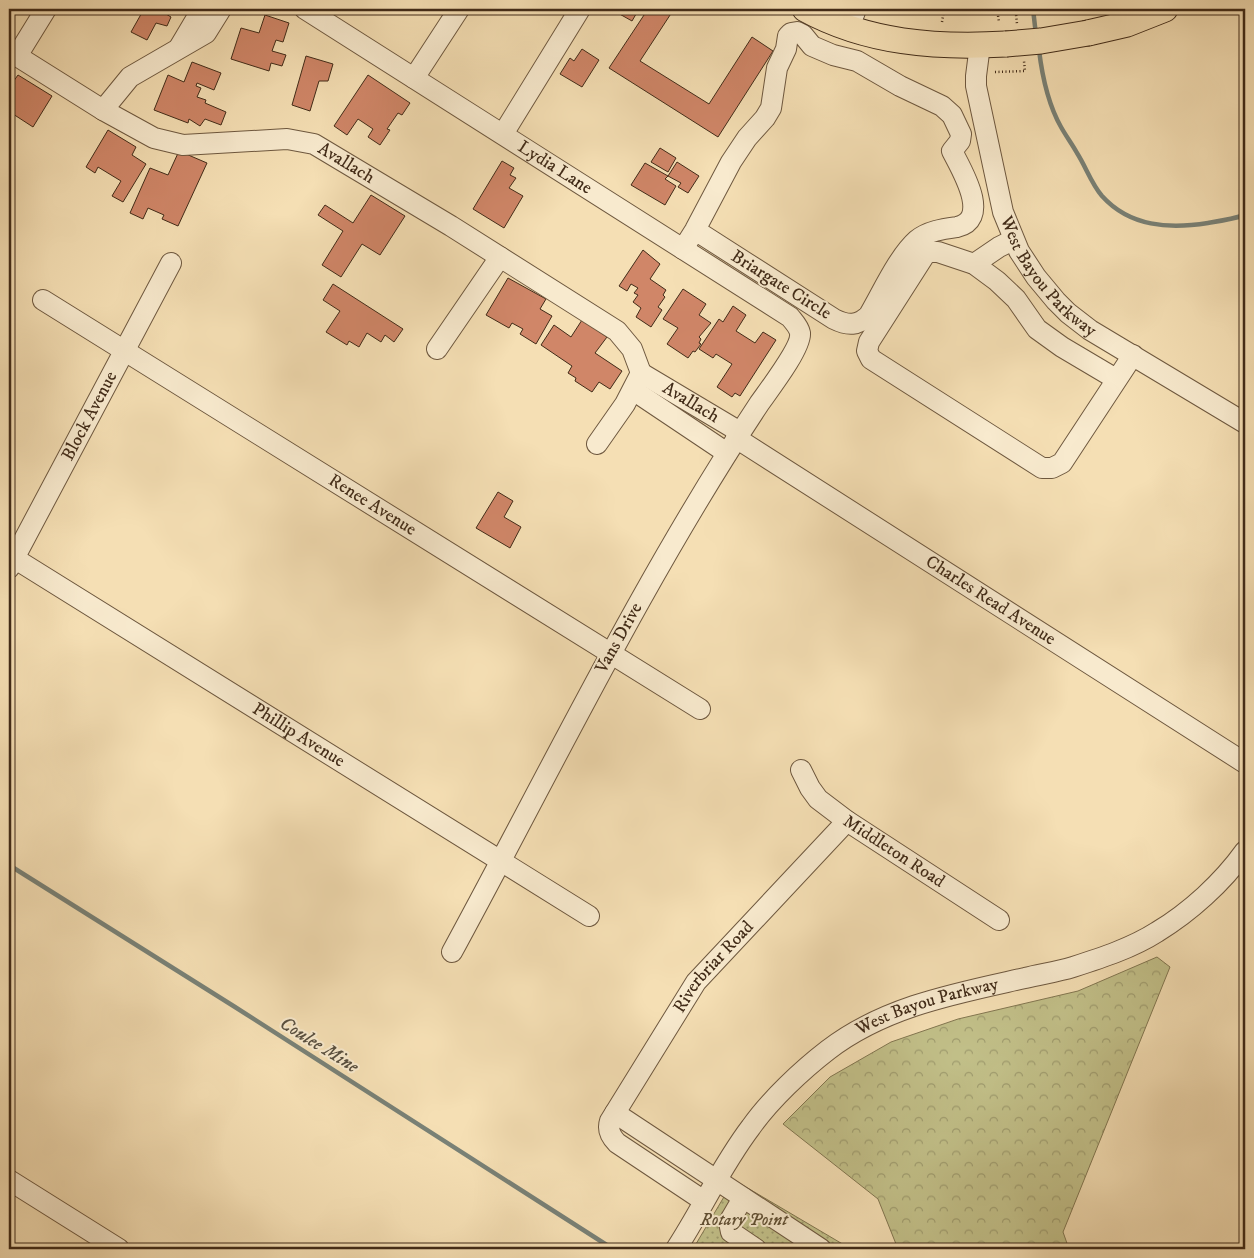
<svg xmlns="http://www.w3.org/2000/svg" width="1254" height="1258" viewBox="0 0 1254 1258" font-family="'IM FELL DW Pica',serif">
<defs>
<pattern id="grass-dots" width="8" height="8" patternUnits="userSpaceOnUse" patternTransform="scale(1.25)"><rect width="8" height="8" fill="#c2c089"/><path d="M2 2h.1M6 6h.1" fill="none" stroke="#9f9c6f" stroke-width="1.8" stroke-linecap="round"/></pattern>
<pattern id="forest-crowns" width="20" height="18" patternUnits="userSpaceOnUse" patternTransform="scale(1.25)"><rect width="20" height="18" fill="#c2c089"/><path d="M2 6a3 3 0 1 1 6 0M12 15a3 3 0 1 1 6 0" fill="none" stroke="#9f9c6f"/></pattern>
</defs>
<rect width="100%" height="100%" fill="#f5dfb4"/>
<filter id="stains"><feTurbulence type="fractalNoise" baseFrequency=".004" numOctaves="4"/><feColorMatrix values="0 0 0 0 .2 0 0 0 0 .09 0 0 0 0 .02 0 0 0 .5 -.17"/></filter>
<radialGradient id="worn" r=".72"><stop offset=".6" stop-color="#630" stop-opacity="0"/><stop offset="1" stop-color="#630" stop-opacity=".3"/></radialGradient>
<path fill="url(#grass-dots)" stroke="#827650" d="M734 1180 851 1249H693Z"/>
<path fill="url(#forest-crowns)" stroke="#827650" d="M1157 957 1170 967 1063 1232 1069 1249H898L878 1199 783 1124 830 1077 891 1042 958 1019 1078 991Z"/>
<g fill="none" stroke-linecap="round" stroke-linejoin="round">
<g stroke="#798176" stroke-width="4.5">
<path d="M1033 9 1036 35"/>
<path d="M1039 50C1042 75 1048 104 1061 127 1066 136 1072 144 1077 153 1086 167 1091 183 1102 196 1130 227 1169 229 1208 223 1220 221 1233 219 1245 215"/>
<path d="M9 865 235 1007 613 1249"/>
</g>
</g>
<g fill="#d08668" stroke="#412b18">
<path d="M144 9H169L166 14 171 17 167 26 156 23 147 40 131 32Z"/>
<path d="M618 9H639L632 21 616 12Z"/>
<path d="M648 9H674L640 61 709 104 752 37 773 51 718 137 609 68Z"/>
<path d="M265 15 289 23 283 42 276 40 272 51 286 55 282 66 271 63 269 71 231 59 241 28 259 33Z"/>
<path d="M582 49 599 60 582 87 560 74 570 58 574 61Z"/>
<path d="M306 56 333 64 328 81H319L310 111 292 105Z"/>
<path d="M192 62 221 73 214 90 197 83 196 86 201 88 197 97 206 100 205 103 226 112 221 125 205 119 200 126 189 119 188 123 154 110 168 75 184 82Z"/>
<path d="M18 75 52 96 33 127 13 114 9 120V79L13 82Z"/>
<path d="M368 75 410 103 402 115 398 113 387 129 390 130 380 145 368 137 373 129 358 119 347 135 334 126Z"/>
<path d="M108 130 136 147 132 155 146 164 123 202 112 196 121 181 98 167 95 173 86 167Z"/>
<path d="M660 148 676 158 668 172 651 162Z"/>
<path d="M179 151 207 163 178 226 162 219 164 215 148 208 143 219 130 213 150 168 168 175Z"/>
<path d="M502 161 514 168 510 175 516 178 509 188 523 196 504 228 473 209Z"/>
<path d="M677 162 699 176 688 193 678 187 681 183 668 176Z"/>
<path d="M645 163 668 176 665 179 676 186 665 205 631 185Z"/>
<path d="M371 195 405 216 380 255 362 244 341 277 322 265 343 231 318 215 325 205 353 223Z"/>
<path d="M643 250 660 264 650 279 666 290 663 295 665 297 658 307 662 310 651 327 636 317 641 308 633 302 638 295 634 293 638 288 631 284 627 291 619 286Z"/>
<path d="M508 278 546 299 540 309 552 316 536 344 520 334 523 329 512 323 509 328 486 315Z"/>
<path d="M333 284 403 329 394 342 385 335 381 342 367 333 359 347 349 341 347 345 326 332 340 311 323 300Z"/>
<path d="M683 289 706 304 699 315 711 323 699 337 701 339 699 343 701 344 695 352 693 351 688 358 667 344 678 328 663 319Z"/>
<path d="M733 306 746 315 736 331 755 343 763 332 776 340 740 396 735 393 732 397 717 387 732 364 716 354 713 358 699 349 719 319 723 322Z"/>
<path d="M582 320 607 337 595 353 622 371 610 389 599 382 592 392 575 381 576 378 568 373 572 366 541 345 554 325 571 337Z"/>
<path d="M498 492 513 501 504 517 521 527 510 548 476 528Z"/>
</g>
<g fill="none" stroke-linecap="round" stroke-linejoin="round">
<g stroke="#6e583f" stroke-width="22">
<g id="minor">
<path id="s1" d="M305 9 790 317C794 322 799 327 800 333 802 347 768 391 759 404 643 579 552 768 452 952"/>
<path d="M849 28 856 9"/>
<path id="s2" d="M980 45 976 76V86L1003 212 1019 251 1036 277 1056 301 1068 313 1090 330 1245 423"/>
<path d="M180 46 202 9"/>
<path id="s3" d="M9 51 103 110 154 138 183 145 287 139 314 144 451 226 617 331 632 349 641 373 625 404 597 444"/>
<path d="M17 56 46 9"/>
<path d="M414 78 459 9"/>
<path d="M103 110 130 77 206 33 221 9"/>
<path d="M503 134 580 9"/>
<path d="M683 249 695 230 731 162 747 138 765 118 771 108 777 68 786 49 788 36 791 33 797 32 803 35 812 46 833 55 857 61 900 86 942 106 952 115 961 134 960 141 952 151C961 169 992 219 957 227 943 229 928 231 917 240 898 257 882 293 869 315 858 326 848 326 834 319L695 230"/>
<path d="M974 264 999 247 1013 240"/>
<path id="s4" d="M43 300 700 709"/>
<path d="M437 349 500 257"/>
<path id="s5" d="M641 373 740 432"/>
<path d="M1116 379 1062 347 1037 329 1016 299 997 281 974 264 938 252H929L924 256 869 342 867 351 871 359 1042 468H1052L1062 463 1133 355"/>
<path d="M633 390 727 453"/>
<path id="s6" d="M736 438 1245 763"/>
<path id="s7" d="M9 555 589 916"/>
<path id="s8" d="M9 568 171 263"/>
<path id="s9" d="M801 770 810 788 818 799 847 821 999 920"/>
<path d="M615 1113 821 1249"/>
<path d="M9 1180 119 1249"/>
<path d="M743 1198 729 1222 731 1232 756 1249"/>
<path id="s10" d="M704 1201 617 1143C611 1137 607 1130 610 1121L696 982 847 821"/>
<path id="s11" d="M676 1249C702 1209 722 1165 751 1127 770 1100 802 1070 828 1050 885 1006 958 993 1025 978 1041 974 1057 972 1073 967 1101 958 1132 948 1157 932 1190 912 1222 883 1245 851"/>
</g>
</g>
<g stroke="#412b18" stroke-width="27">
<g id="major">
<path d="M805 9C867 43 936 48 1006 44"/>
<path d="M1088 33 1127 24 1165 9"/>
</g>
</g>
<g stroke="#412b18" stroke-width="2.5" stroke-dasharray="1 2.5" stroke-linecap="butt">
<path d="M997 9 999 22"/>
<path d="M1013 9 1016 14 1017 24"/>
<path d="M942 22 944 10 953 9"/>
<path d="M995 72 1025 71 1024 61"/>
</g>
<use href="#minor" stroke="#f8eace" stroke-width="20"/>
<use href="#major" stroke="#f5dfb4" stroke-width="25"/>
<g stroke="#412b18" stroke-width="27" stroke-linecap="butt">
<path id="major-bridge" d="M1006 44 1041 41 1088 33"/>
</g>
<use href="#major-bridge" stroke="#f5dfb4" stroke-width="25"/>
</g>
<g text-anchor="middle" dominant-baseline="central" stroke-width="4" stroke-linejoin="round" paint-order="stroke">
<g font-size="18" fill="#412b18" stroke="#f8eace">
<text stroke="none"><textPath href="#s3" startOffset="368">Avallach</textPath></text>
<text stroke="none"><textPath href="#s1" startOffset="296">Lydia Lane</textPath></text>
<text stroke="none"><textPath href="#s2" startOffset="250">West Bayou Parkway</textPath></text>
<text transform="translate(781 285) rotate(32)">Briargate Circle</text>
<text stroke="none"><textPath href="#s5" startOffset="58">Avallach</textPath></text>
<text stroke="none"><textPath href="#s8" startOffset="172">Block Avenue</textPath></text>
<text stroke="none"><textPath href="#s4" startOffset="388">Renee Avenue</textPath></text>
<text stroke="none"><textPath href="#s6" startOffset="302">Charles Read Avenue</textPath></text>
<text transform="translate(619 638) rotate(-61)">Vans Drive</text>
<text stroke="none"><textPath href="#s7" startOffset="341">Phillip Avenue</textPath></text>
<text stroke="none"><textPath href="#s9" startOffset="126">Middleton Road</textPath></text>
<text stroke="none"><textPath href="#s10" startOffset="315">Riverbriar Road</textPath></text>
<text stroke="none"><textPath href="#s11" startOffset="362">West Bayou Parkway</textPath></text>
</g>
<g font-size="18" font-style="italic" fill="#615034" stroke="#f8eace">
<text x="744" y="1220">Rotary Point</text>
</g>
<g font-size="19" font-style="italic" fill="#584f3f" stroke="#f8eace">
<text transform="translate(319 1045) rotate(32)">Coulee Mine</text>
</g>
</g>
<rect width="1254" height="1258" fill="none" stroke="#f5dfb4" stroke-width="30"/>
<rect x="10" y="10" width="1234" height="1238" fill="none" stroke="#412b18" stroke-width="2.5"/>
<rect x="15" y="15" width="1224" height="1228" fill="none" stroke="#412b18"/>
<rect width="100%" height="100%" filter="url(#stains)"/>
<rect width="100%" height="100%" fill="url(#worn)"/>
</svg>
